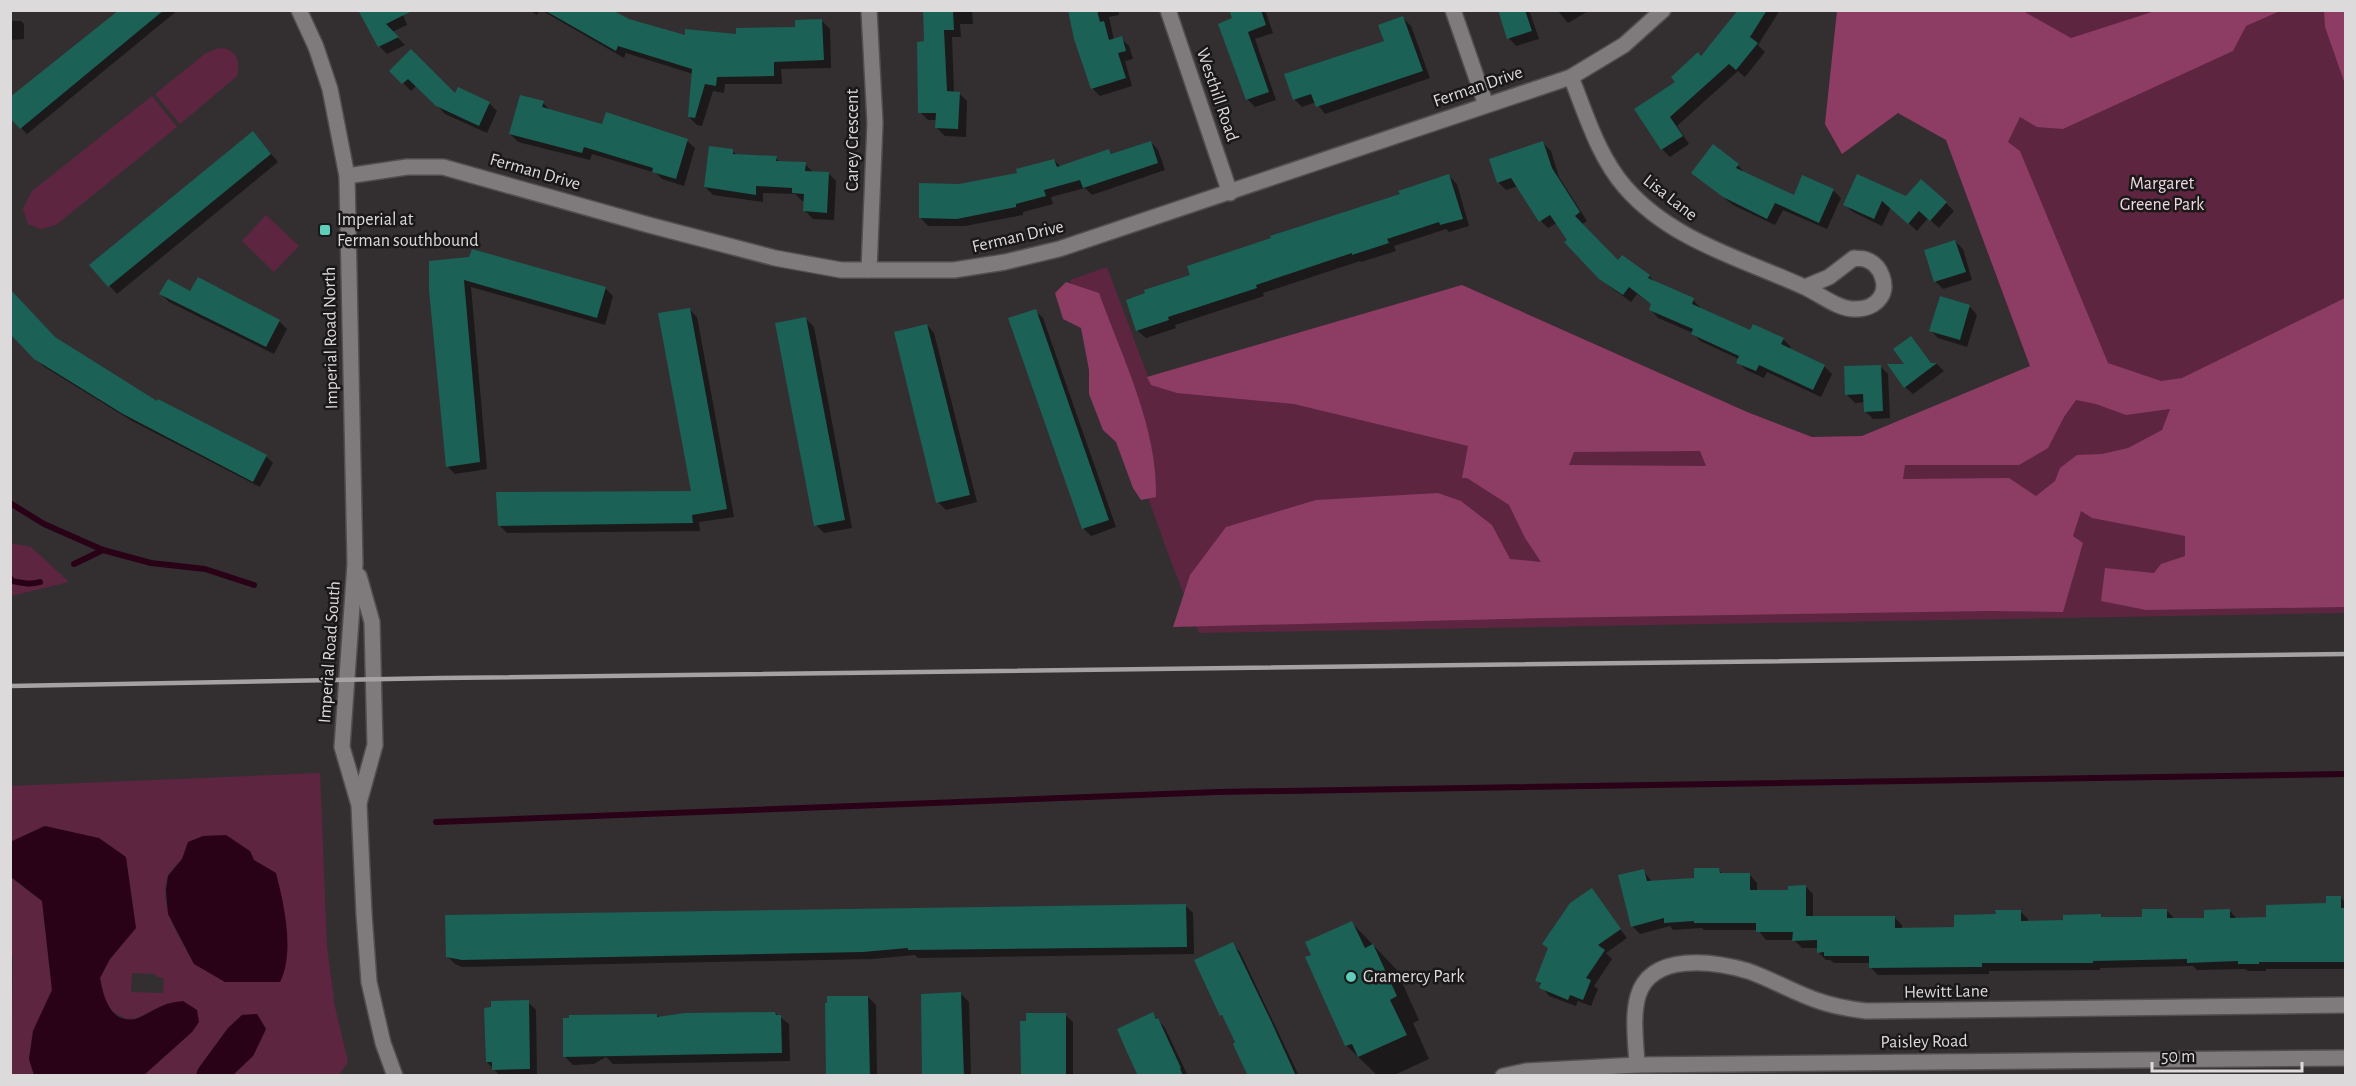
<svg xmlns="http://www.w3.org/2000/svg" width="2356" height="1086" viewBox="0 0 2356 1086" font-family="'Alegreya Sans',sans-serif">
<rect width="100%" height="100%" fill="#332f31"/>
<g fill="#5d2540" fill-rule="evenodd">
<path d="M1837 11H2345V613L1199 633 1169 556 1070 280 1107 267 1148 377 1462 285 1747 412 1812 437 1862 436 2030 367 1946 140 1898 113 1842 154 1825 124Z"/>
<path d="M219 48C236 48 241 61 237 76L180 124 155 94 206 53Z"/>
<path d="M152 96 177 127 56 225 41 229 28 224 23 209 32 191Z"/>
<path d="M266 215 299 246 274 272 242 241Z"/>
<path d="M10 543 31 547 69 582 11 596Z"/>
<path d="M320 773 327 947 335 1007 348 1062 339 1075H233L253 1056 266 1029 257 1014 242 1015 228 1028 198 1069 196 1075H144L192 1032 163 1005 135 1019 125 1018 113 1012 105 1001 100 978 110 959 136 928 45 826 11 842 10 786ZM250 851 254 860 276 873 194 964C181 939 158 908 167 878 169 871 177 865 182 859ZM132 973 155 974 156 977 164 978 163 993 131 992Z"/>
<path d="M10 877 42 901 52 990 33 1031 29 1059 34 1075H11L13 957 10 954Z"/>
</g>
<g fill="#8d3c63" fill-rule="evenodd">
<path d="M1837 11H2023L2071 38 2155 11H2280L2246 26 2233 51 2063 129 2037 127 2020 117 2008 142 2020 151 2108 363 2161 381 2182 378 2345 298V607L2146 610 2101 601 2105 568 2154 573 2161 564 2185 556V536L2092 518 2081 511 2073 536 2083 543 2063 612 1988 611 1545 618 1173 627 1190 575 1226 527 1316 500 1438 493 1461 501 1492 525 1510 559 1541 562 1525 538 1509 505 1467 478H1462L1468 446 1294 404 1177 393 1151 385 1147 377 1462 285 1747 412 1812 437 1862 436 2030 366 1946 140 1898 113 1842 154 1825 124ZM2076 400 2096 404 2126 415 2170 409 2162 430 2128 448 2102 454 2077 455 2060 468 2055 481 2036 496 2009 478 1903 479 1905 465H2019L2048 448 2064 417ZM1700 451 1706 466 1569 465 1574 452Z"/>
<path d="M2324 11H2345V84L2325 27Z"/>
<path d="M1066 282 1099 293C1122 357 1158 428 1156 497L1141 500 1133 488 1116 442 1103 430 1089 394V370L1081 328 1063 319 1055 293Z"/>
</g>
<g fill="#2a0217">
<path d="M45 826 99 838 126 857 136 928 110 959 100 978C103 995 110 1024 135 1019 143 1017 152 1010 160 1007 167 1003 175 1002 183 1001L197 1010 199 1022 192 1032 144 1075H34L29 1059 33 1031 52 990 42 901 11 877 10 842Z"/>
<path d="M226 835 250 851 254 860 276 873C284 904 295 953 280 982H225L194 964 168 914 166 890 168 876 182 859 188 842 203 836Z"/>
<path d="M257 1014 266 1029 253 1056 233 1075H196L198 1069 228 1028 242 1015Z"/>
</g>
<g fill="#0007">
<path d="M122 10H178L27 134 21 128Z"/>
<path d="M362 10H401L407 25 392 32 405 45 387 54 379 46Z"/>
<path d="M529 10H540L537 15Z"/>
<path d="M541 10H609L629 21 686 37 737 36 797 29 822 21 830 29 831 68 781 69 782 84H725L724 93 713 91 702 126 697 125 689 117 693 74 626 53 624 58Z"/>
<path d="M924 10H972L973 24H960L961 37H952L954 93H959L967 101 966 137 945 136 937 128V120H928L920 112 926 43Z"/>
<path d="M1069 10H1118L1119 15 1109 17 1114 40 1121 38 1129 46 1133 59 1125 61 1132 86 1100 96 1092 88Z"/>
<path d="M1230 10H1265L1273 33 1255 39 1276 100 1255 107 1247 99 1234 19Z"/>
<path d="M1499 10H1529L1539 39 1516 46 1509 38Z"/>
<path d="M1557 10H1590L1568 23Z"/>
<path d="M1737 10H1780L1758 45 1765 52 1745 77 1738 71 1677 126 1689 144 1670 157 1662 149 1678 82 1739 12Z"/>
<path d="M1403 18 1411 26 1430 78 1325 114 1316 102 1302 107 1294 99 1385 42Z"/>
<path d="M10 21H21L24 24V39L10 40Z"/>
<path d="M391 71 455 96 459 89 490 104 497 111 487 133 445 114 417 85 411 91Z"/>
<path d="M543 103 551 111 603 126 687 141 695 148 684 186 662 179 656 173 592 154 590 160 518 142 510 134Z"/>
<path d="M260 141 278 162 117 294 91 265Z"/>
<path d="M1151 142 1158 150 1165 170 1092 195 1085 188 1051 197 1053 204 1023 212V215L965 226H928L921 218 959 186 1019 174 1054 160 1061 167 1109 151 1113 155Z"/>
<path d="M1543 143 1551 151 1559 177 1587 221 1582 224 1618 262 1649 276 1657 284 1693 300 1701 308 1700 309 1751 332 1783 339 1791 347 1790 350 1824 366 1832 374 1821 397 1767 372 1764 378 1746 370 1738 362 1739 359 1700 341 1693 333 1658 318 1651 310 1653 305 1637 294 1631 302 1609 286 1566 242 1569 240 1557 223 1548 228 1541 221 1518 186 1506 190 1498 182Z"/>
<path d="M732 151 737 155 776 158 781 163 805 164 814 173H828L836 181 834 220 813 219 805 211V201H802L795 194 763 193V202L713 195 705 187Z"/>
<path d="M1738 165 1745 174 1794 197 1833 190 1841 198 1827 229 1783 210 1775 225 1733 205 1693 173Z"/>
<path d="M1449 176 1457 184 1469 226 1449 232 1446 229 1394 246 1396 251 1361 262 1360 261 1263 293 1264 296 1175 325 1176 328 1146 338 1138 331 1127 301Z"/>
<path d="M1906 198 1946 203 1954 211 1939 228 1928 218 1917 231 1891 207 1882 226 1853 212 1845 205Z"/>
<path d="M1955 241 1963 249 1972 280 1943 289 1935 281Z"/>
<path d="M430 262 605 288 613 296 605 325 471 287 487 469 455 474 447 466Z"/>
<path d="M198 279 279 321 287 329 274 354 169 302 161 294 191 293Z"/>
<path d="M1940 298 1970 307 1977 315 1967 347 1938 338 1930 330Z"/>
<path d="M689 309 697 317 734 517 699 522 700 531 507 533 499 525 693 492Z"/>
<path d="M1035 311 1043 318 1116 527 1091 536 1083 528Z"/>
<path d="M806 319 814 327 852 528 824 533 816 525Z"/>
<path d="M927 325 934 333 977 502 946 510 938 502Z"/>
<path d="M1911 338 1932 364H1937L1944 371 1913 394 1905 387Z"/>
<path d="M55 339 158 403 266 456 273 463 260 487 132 421 43 366 35 358Z"/>
<path d="M1880 366 1888 374 1890 418 1873 419 1865 411V402L1855 403 1847 395Z"/>
<path d="M1643 870 1652 882 1696 879 1719 870 1724 875H1750L1757 883V891L1789 892 1805 886 1813 894V918L1894 917 1902 925V929H1955L1997 915 2020 911 2028 919V922H2064L2101 916 2103 919H2144L2166 910 2174 918 2206 920 2229 910 2237 919 2268 918 2328 904 2341 898 2346 903V969H2266V971H2248L2245 969 2197 970 2193 966 2100 968V970L1989 971V974L1878 975 1870 967V963H1834L1830 960H1826L1818 952V948H1802L1794 940H1766L1758 930H1704L1702 928 1673 930 1670 926 1640 934 1632 926Z"/>
<path d="M1591 890 1627 938 1606 953 1612 959 1594 986 1598 989 1591 1006 1578 1001 1576 1006 1549 996 1537 980Z"/>
<path d="M1185 905 1193 913 1194 954 918 958 915 955 872 959 462 967 455 964 447 956Z"/>
<path d="M1352 923 1396 969 1419 1020 1413 1023 1429 1059 1392 1076H1378L1347 1046 1307 958Z"/>
<path d="M1232 944 1240 952 1299 1076H1250L1227 1020 1221 1015Z"/>
<path d="M961 994 969 1002 971 1076H923Z"/>
<path d="M868 997 876 1005 877 1076H827Z"/>
<path d="M528 1002 536 1010 537 1076H500L487 1062Z"/>
<path d="M775 1013 789 1024 790 1061 613 1064 606 1057 594 1064 573 1065 565 1057 571 1019 657 1015 660 1018Z"/>
<path d="M1153 1014 1165 1028 1188 1076H1140Z"/>
<path d="M1065 1015 1073 1022V1076H1023Z"/>
</g>
<g fill="none" stroke-linecap="round" stroke-linejoin="round">
<g stroke="#2a0217" stroke-width="6">
<path d="M10 503 44 524 103 550 151 563 205 569 254 585"/>
<path d="M74 564 103 550"/>
<path d="M10 578 12 581C22 583 30 585 40 582"/>
<path d="M436 822 1217 792 2346 774"/>
</g>
</g>
<g fill="#1b6155">
<path d="M119 10H164L20 129 10 118V97Z"/>
<path d="M358 10H414L386 24 399 37 378 47Z"/>
<path d="M544 10H612L629 19 685 35V29L736 34V28L795 27V20L822 19 824 60 774 62V76L717 77 716 86 705 84 695 118 688 117 692 69 618 46 616 51Z"/>
<path d="M923 10H953L954 30H944L947 91 960 92 958 129 935 128 936 113H918L917 42 924 41Z"/>
<path d="M1068 10H1097L1100 22 1104 21 1109 40 1122 36 1126 51 1118 53 1126 78 1091 89 1074 39Z"/>
<path d="M1229 10H1261L1266 25 1248 32 1269 92 1246 100 1218 24 1232 18Z"/>
<path d="M1498 10H1525L1532 31 1507 39Z"/>
<path d="M1738 10H1767L1750 37 1758 43 1736 70 1729 64 1670 117 1683 136 1661 150 1634 109 1675 82 1671 77 1698 52 1701 56Z"/>
<path d="M1403 16 1423 71 1316 107 1311 94 1293 100 1284 74 1384 41 1378 25Z"/>
<path d="M411 49 455 93 458 87 490 102 479 126 436 106 408 79 402 84 389 71Z"/>
<path d="M520 95 544 101 542 107 602 124 606 112 688 139 676 179 652 172 653 168 584 147 582 153 509 134Z"/>
<path d="M253 131 271 154 108 287 89 265Z"/>
<path d="M1151 141 1158 163 1083 188 1080 180 1044 190 1046 196 1016 204V207L957 219 919 218V183L959 184 1017 173 1016 169 1054 159 1057 167 1109 149 1111 154Z"/>
<path d="M1543 141 1552 168 1580 212 1575 216 1618 260 1622 255 1650 275 1648 278 1694 298 1692 304 1750 330 1753 324 1784 338 1781 344 1825 365 1813 390 1759 365 1756 371 1736 363 1739 356 1691 334 1693 329 1649 310 1651 304 1629 287 1623 295 1599 279 1564 242 1567 240 1550 215 1539 222 1511 178 1497 183 1489 159Z"/>
<path d="M1713 144 1739 164 1736 168 1794 195 1802 175 1834 189 1819 223 1775 203 1767 219 1723 197 1691 173Z"/>
<path d="M709 146 733 149V154L777 156 776 161 806 162 805 171 829 172 827 213 803 211 804 194 792 193V188L756 186V195L704 187Z"/>
<path d="M1449 174 1463 219 1440 225 1439 222 1387 239 1389 243 1352 255V253L1256 285 1257 288 1168 317 1169 320 1136 331 1126 300 1145 293 1144 290 1190 275 1187 266 1271 238 1270 236 1400 194 1398 191Z"/>
<path d="M1857 174 1906 196 1921 179 1947 202 1930 221 1919 211 1908 224 1882 201 1874 219 1843 205Z"/>
<path d="M1955 240 1966 272 1934 282 1924 250Z"/>
<path d="M472 249 606 287 597 318 464 280 480 462 446 467 429 290V261L469 257Z"/>
<path d="M198 277 280 320 266 347 159 294 168 279 190 291Z"/>
<path d="M10 289 55 337 157 401 158 399 267 455 253 482 123 414 34 359 10 334Z"/>
<path d="M1940 296 1970 305 1960 340 1929 331Z"/>
<path d="M690 308 727 509 692 515 693 523 498 526 496 492 691 491 658 313Z"/>
<path d="M1036 309 1109 520 1082 529 1008 318Z"/>
<path d="M806 317 845 520 814 526 775 323Z"/>
<path d="M927 324 970 495 936 503 894 332Z"/>
<path d="M1911 336 1931 363H1937L1904 388 1887 364H1904L1893 349Z"/>
<path d="M1881 365 1883 411 1864 412 1863 394 1845 395 1844 366Z"/>
<path d="M1694 868H1719L1720 873H1750V890H1788V886L1806 885V916H1895V928L1954 927V915L1996 914 1995 910H2021V921L2063 920V915L2101 914V917H2142V909H2167V918H2204V910L2230 909V918L2266 917V905L2326 903V896H2341V908H2346V962H2259V964H2238V961L2187 963V959L2093 961V963H1982V967H1971L1869 968V956H1824V952L1817 953V940L1792 941 1793 932H1756V923H1694V921L1664 923V918L1631 927 1618 875 1644 869 1647 881 1694 878Z"/>
<path d="M1592 888 1621 929 1598 945 1605 950 1586 978 1591 980 1583 1000 1570 995 1568 1000 1539 988 1541 983 1535 981 1548 948 1542 944 1570 903Z"/>
<path d="M1186 904 1187 947 908 950V948L863 952 462 960 446 957 445 915Z"/>
<path d="M1352 921 1365 948 1373 944 1397 996 1390 1000 1407 1035 1358 1057 1352 1044 1345 1046 1305 957 1311 955 1305 942Z"/>
<path d="M1233 942 1271 1021 1296 1076H1248L1237 1053 1233 1044 1235 1042 1222 1015 1220 1016 1194 960Z"/>
<path d="M961 992 964 1076H922L921 994Z"/>
<path d="M827 996H868L870 1076H826L825 1003H827Z"/>
<path d="M529 1000 530 1069 492 1070V1062H486L484 1008 491 1007V1001Z"/>
<path d="M775 1012 776 1015H781L782 1053 563 1057V1018H569V1015L657 1014V1017L685 1013Z"/>
<path d="M1153 1012 1156 1019 1158 1018 1181 1068H1180L1183 1076H1138L1126 1050 1117 1029Z"/>
<path d="M1026 1013H1066V1076H1021L1020 1021H1026Z"/>
</g>
<g fill="none" stroke-linecap="round" stroke-linejoin="round">
<g stroke="#514e4f" stroke-width="18">
<g id="minor">
<path d="M869 10 875 123 869 270"/>
<path d="M1168 10 1230 193"/>
<path d="M1453 10 1486 105"/>
<path d="M1571 77C1586 114 1598 156 1625 187 1671 240 1740 258 1802 286 1819 293 1838 310 1856 309 1866 309 1875 305 1880 298 1889 286 1881 265 1867 260 1864 258 1858 259 1854 258L1829 277 1805 287"/>
<path d="M347 176 407 167H443L649 225 775 258 841 270H954L1005 262 1059 249 1571 77 1624 45 1663 10"/>
<path d="M1637 1065C1636 1043 1632 1017 1638 996 1651 952 1714 961 1748 971 1771 979 1793 992 1816 1000 1832 1006 1849 1009 1866 1011L2346 1005"/>
</g>
</g>
<g stroke="#514e4f" stroke-width="18">
<g id="tertiary">
<path d="M299 10 316 47 330 89 347 176 355 564 342 747 359 805 364 914 369 982 383 1043 395 1076"/>
<path d="M359 576 372 622 375 745 359 803"/>
</g>
</g>
<g stroke="#514e4f" stroke-width="18">
<path id="secondary" d="M1503 1076 1526 1071 1637 1065 2346 1058"/>
</g>
<use href="#minor" stroke="#7f7a7c" stroke-width="15"/>
<use href="#tertiary" stroke="#7f7a7c" stroke-width="15"/>
<use href="#secondary" stroke="#7f7a7c" stroke-width="15"/>
<path stroke="#a5a2a3" stroke-width="4.5" d="M10 686 441 678 2346 654"/>
</g>
<g fill="#5eceb8" stroke="#1a1818" stroke-width="2">
<rect x="319" y="224" width="12" height="12" rx="3"/>
<circle cx="1351" cy="977" r="6"/>
</g>
<g text-anchor="middle" dominant-baseline="central" stroke-width="5" stroke-linejoin="round" paint-order="stroke">
<g font-size="18" fill="#dddadb" stroke="#1a1818">
<text transform="translate(1478 87) rotate(-19)">Ferman Drive</text>
<text transform="translate(1217 95) rotate(71)">Westhill Road</text>
<text transform="translate(853 140) rotate(-90)">Carey Crescent</text>
<text transform="translate(535 172) rotate(16)">Ferman Drive</text>
<text transform="translate(1670 198) rotate(38)">Lisa Lane</text>
<text transform="translate(1018 237) rotate(-13)">Ferman Drive</text>
<text transform="translate(331 338) rotate(-91)">Imperial Road North</text>
<text transform="translate(330 652) rotate(-86)">Imperial Road South</text>
<text transform="translate(1946 992) rotate(-1)">Hewitt Lane</text>
<text transform="translate(1924 1042) rotate(-1)">Paisley Road</text>
</g>
<g font-size="18" fill="#f0d7e0" stroke="#1a1818">
<text x="2162" y="184">Margaret<tspan x="2162" dy="21">Greene Park</tspan></text>
</g>
<g font-size="18" fill="#dddadb" stroke="#1a1818" text-anchor="start">
<text x="337" y="220">Imperial at<tspan x="337" dy="21">Ferman southbound</tspan></text>
<text x="1363" y="977">Gramercy Park</text>
</g>
</g>
<rect width="2356" height="1086" fill="none" stroke="#dddadb" stroke-width="24"/>
<path d="M2152 1062v9h150v-9" fill="none" stroke="#dddadb" stroke-width="3"/>
<text x="2161" y="1062" font-size="18" fill="#dddadb" stroke="#1a1818" stroke-width="4.5" paint-order="stroke">50 m</text>
</svg>
